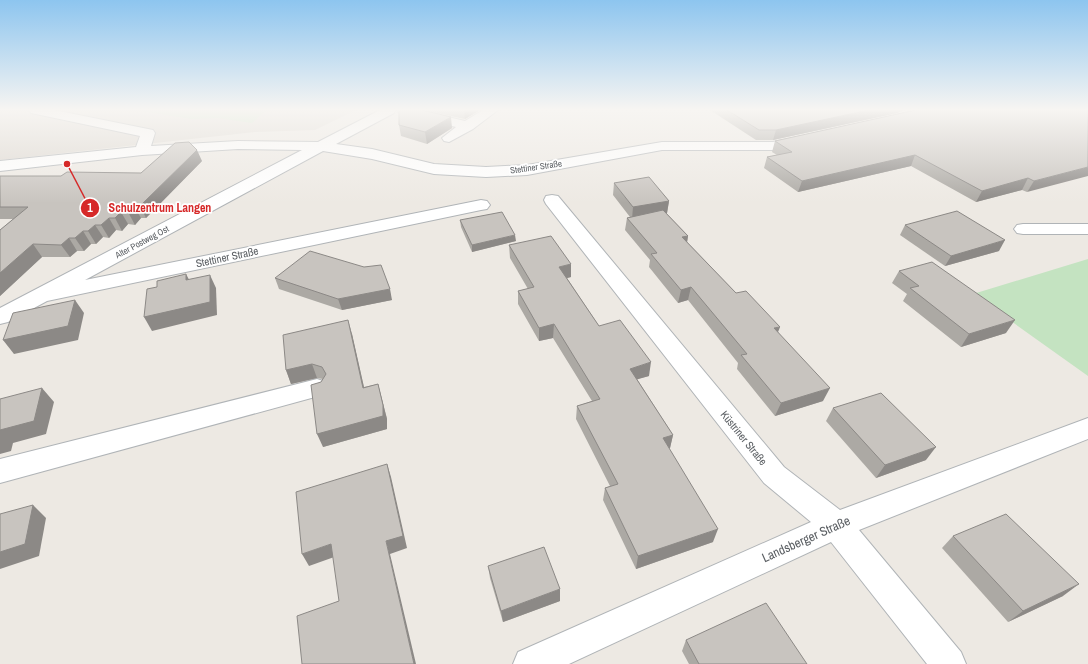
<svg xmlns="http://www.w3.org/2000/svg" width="1088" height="664" viewBox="0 0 1088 664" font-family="'Archivo Narrow',sans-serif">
<rect width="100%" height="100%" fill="#ede9e3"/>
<path fill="#ddd8d1" d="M0 110H356L315 130 255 132 0 160Z"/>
<g fill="#c4e3c1">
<path d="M136 110H266L252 123 218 118 191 119Z"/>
<path d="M1088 259V376L973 294Z"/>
</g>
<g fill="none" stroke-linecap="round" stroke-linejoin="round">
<g stroke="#b0b4b7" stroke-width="2">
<g id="minor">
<path d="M29 110H54L153 130 155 133 151 146 238 141 318 142 380 110H395L394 113 336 144 372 149 434 164 486 167 527 165 662 142H773L804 136 809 137 811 140 809 143 773 150H662L527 175 486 177 434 174 372 159 323 151 85 280 481 200 487 201 490 205 487 209 481 210 47 301 8 322 0 324V308L302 150 238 149 142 155 0 171V161L136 147 140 136 36 114 31 113Z"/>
<path d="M397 110H418L465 121 483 110H498L473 129 449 142 444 141 442 138 456 127 399 113Z"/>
<path d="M552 195 558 196 784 467 840 510 1088 418V439L859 530 961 652 966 664H927L831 542 569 664H513L518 652 811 522 764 483 546 204 544 200 546 196Z"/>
<path d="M1023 224H1088V234H1023L1017 233 1014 229 1017 225Z"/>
<path d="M317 379 326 382 329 388 326 394 0 483V459Z"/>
</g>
</g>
<use href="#minor" fill="#fff" fill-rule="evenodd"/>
</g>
<g fill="#aca9a4">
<path d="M423 110H480L465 119Z"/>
<path d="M710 110H904L897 113 773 140H756Z"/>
<path d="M1010 110H1088L1027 192 1022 190 976 202 911 166 798 192 764 168 767 157 777 155 772 152 775 141Z"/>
<path d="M399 125 452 128 427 144 401 136Z"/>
<path d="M202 161 146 218H141L135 225 128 224 122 231 116 230 109 238 103 237 96 244H91L84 251H77L70 257H42L0 296V230L13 219H0V176H61L141 173Z"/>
<path d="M614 183 669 201 667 213H666L688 236 687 242 736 293 778 332 823 401 775 416 737 369 738 363 688 300 678 303 649 267 650 260 625 230 627 218 630 217 613 195Z"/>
<path d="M460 220 516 241 472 252 461 227Z"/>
<path d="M905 225 999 251 945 266 900 235Z"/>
<path d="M509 245 571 277 567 278 599 326 649 376 637 379 673 435 670 448H669L713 542 636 569 603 500 605 488 610 486 576 419 577 406 592 401 553 338 539 341 518 304V291L528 289 510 258Z"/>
<path d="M364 267 392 300 342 310 279 289 275 278Z"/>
<path d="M899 271 1006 333 961 347 903 301 907 294 892 283Z"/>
<path d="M352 334 364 387 378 384 387 419V429L323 447 321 382 323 379 317 378 291 384 286 370Z"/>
<path d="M833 408 926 460 876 478 826 421Z"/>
<path d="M953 536 1063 596 1008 622 942 548Z"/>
<path d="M488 566 560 601 503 622 490 578Z"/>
<path d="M686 640 807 664H689L682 651Z"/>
</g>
<g fill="#8c8986">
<path d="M464 110H480L465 119Z"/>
<path d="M869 110H904L897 113 773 140 776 130Z"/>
<path d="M451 117 452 128 427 144 425 132Z"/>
<path d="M197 150 202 161 146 218 140 206Z"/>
<path d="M915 155 911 166 798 192 802 181Z"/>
<path d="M1088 167V176L1027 192 1034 181Z"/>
<path d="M1028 178 1022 190 976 202 982 191Z"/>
<path d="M669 201 667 213 632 219 633 207Z"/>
<path d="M134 206 141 218 135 225 128 212Z"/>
<path d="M121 212 128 224 122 231 115 218Z"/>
<path d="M109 218 116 230 109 238 101 225Z"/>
<path d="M95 225 103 237 96 244 88 231Z"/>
<path d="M83 231 91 244 84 251 75 238Z"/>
<path d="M515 235 516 241 472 252V245Z"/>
<path d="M688 236 686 249 682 237Z"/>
<path d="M69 238 77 251 70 257 61 245Z"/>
<path d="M1005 240 999 251 945 266 951 256Z"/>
<path d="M33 244 42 257 0 296V273Z"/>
<path d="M571 264V277L559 280V267Z"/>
<path d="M186 274 193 287 186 280Z"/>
<path d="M210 275 216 288 217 315 152 331 144 317Z"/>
<path d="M691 287 688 300 678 303 681 290Z"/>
<path d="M390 289 392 300 342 310 338 299Z"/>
<path d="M75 300 84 313 78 340 14 354 3 340Z"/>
<path d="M348 320 352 334 367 401 363 388Z"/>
<path d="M1015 320 1006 333 961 347 969 334Z"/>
<path d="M554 324 553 338 539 341V328Z"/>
<path d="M780 327 775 340 774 328Z"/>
<path d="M651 362 649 376 628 382 630 369Z"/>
<path d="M312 364 317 378 291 384 286 370Z"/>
<path d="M378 384 387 419V429L323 447 317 434Z"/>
<path d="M42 388 54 402 46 434 13 443 11 451 0 454V430Z"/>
<path d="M830 388 823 401 775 416 781 403Z"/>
<path d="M673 435 670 448 660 451 663 438Z"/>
<path d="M936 447 926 460 876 478 885 465Z"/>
<path d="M387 464 391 477 407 548 390 554 416 664H414L386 541Z"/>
<path d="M33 505 46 518 39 556 0 569V552Z"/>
<path d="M718 529 713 542 636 569 638 556Z"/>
<path d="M331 544 337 556 309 566 302 554Z"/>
<path d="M1079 584 1063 596 1008 622 1023 611Z"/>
<path d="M560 589V601L503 622 501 611Z"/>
</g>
<g fill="#c8c4bf" stroke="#8c8986">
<path d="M399 110H422L451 117 425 132 399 125Z"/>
<path d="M727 110H869L776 130H759Z"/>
<path d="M915 110H1088V167L1034 181 1028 178 982 191 915 155 802 181 767 157 792 152 775 141 911 111Z"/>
<path d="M189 142 197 150 140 206H134L128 212H121L115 218H109L101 225H95L88 231H83L75 238H69L61 245 33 244 0 273V230L28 207H0V176H61L67 172 141 173 175 143Z"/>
<path d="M649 177 669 201 633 207 614 183Z"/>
<path d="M663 210 688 236 682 237 736 293 746 291 780 327 774 328 830 388 781 403 741 355 747 354 691 287 681 290 651 254 657 253 627 218Z"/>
<path d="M957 211 1005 240 951 256 905 225Z"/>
<path d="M502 212 515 235 472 245 460 220Z"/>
<path d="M551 236 571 264 559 267 599 326 620 320 651 362 630 369 673 435 663 438 718 529 638 556 605 488 618 484 577 406 600 399 554 324 539 328 518 291 534 287 509 245Z"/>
<path d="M310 251 364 267 381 265 390 289 338 299 275 278Z"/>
<path d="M932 262 1015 320 969 334 910 288 919 286 899 271Z"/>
<path d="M186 274V280L210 275V302L144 317 147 289 157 287V281Z"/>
<path d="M75 300 68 326 3 340 13 313Z"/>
<path d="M348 320 363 388 378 384 383 405V416L317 434 311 385 321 382 326 374 322 367 312 364 286 370 283 335Z"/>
<path d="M42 388 34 421 0 430V399Z"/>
<path d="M881 393 936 447 885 465 833 408Z"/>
<path d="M387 464 403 536 386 541 414 664H302L297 616 339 601 331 544 302 554 296 492Z"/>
<path d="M33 505 25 544 0 552V514Z"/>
<path d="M1006 514 1079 584 1023 611 953 536Z"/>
<path d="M544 547 560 589 501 611 488 566Z"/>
<path d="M766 603 807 664H699L686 640Z"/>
</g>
<linearGradient id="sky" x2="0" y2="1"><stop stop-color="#8dc5ef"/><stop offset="0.54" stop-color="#f7f5f2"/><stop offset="1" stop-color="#f7f5f2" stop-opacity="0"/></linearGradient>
<rect width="1088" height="203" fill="url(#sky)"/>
<g text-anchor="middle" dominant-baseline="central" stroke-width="3.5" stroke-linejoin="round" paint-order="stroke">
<g font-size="9" fill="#5b5f63" stroke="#fff">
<text transform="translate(536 167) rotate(-8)">Stettiner Straße</text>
<text transform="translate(142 242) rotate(-28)">Alter Postweg Ost</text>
</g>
<g font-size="11" fill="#5b5f63" stroke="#fff">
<text transform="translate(227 257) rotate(-12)">Stettiner Straße</text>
<text transform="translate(744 438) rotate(51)">Küstriner Straße</text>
</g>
<g font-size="13" fill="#5b5f63" stroke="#fff">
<text transform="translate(806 539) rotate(-24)">Landsberger Straße</text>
</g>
</g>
<path fill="none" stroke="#d62828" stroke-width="1.5" d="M67 164L90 208"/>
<g fill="#d62828" stroke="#fff" stroke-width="1.5">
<circle cx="67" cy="164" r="4"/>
<circle cx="90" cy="208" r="10"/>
</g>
<g font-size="12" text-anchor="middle" font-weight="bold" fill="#fff">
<text x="90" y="212">1</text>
</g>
<g font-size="12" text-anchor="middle" font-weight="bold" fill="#d62828" stroke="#fff" stroke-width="3.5" stroke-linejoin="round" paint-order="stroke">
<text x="160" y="212">Schulzentrum Langen</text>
</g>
</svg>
